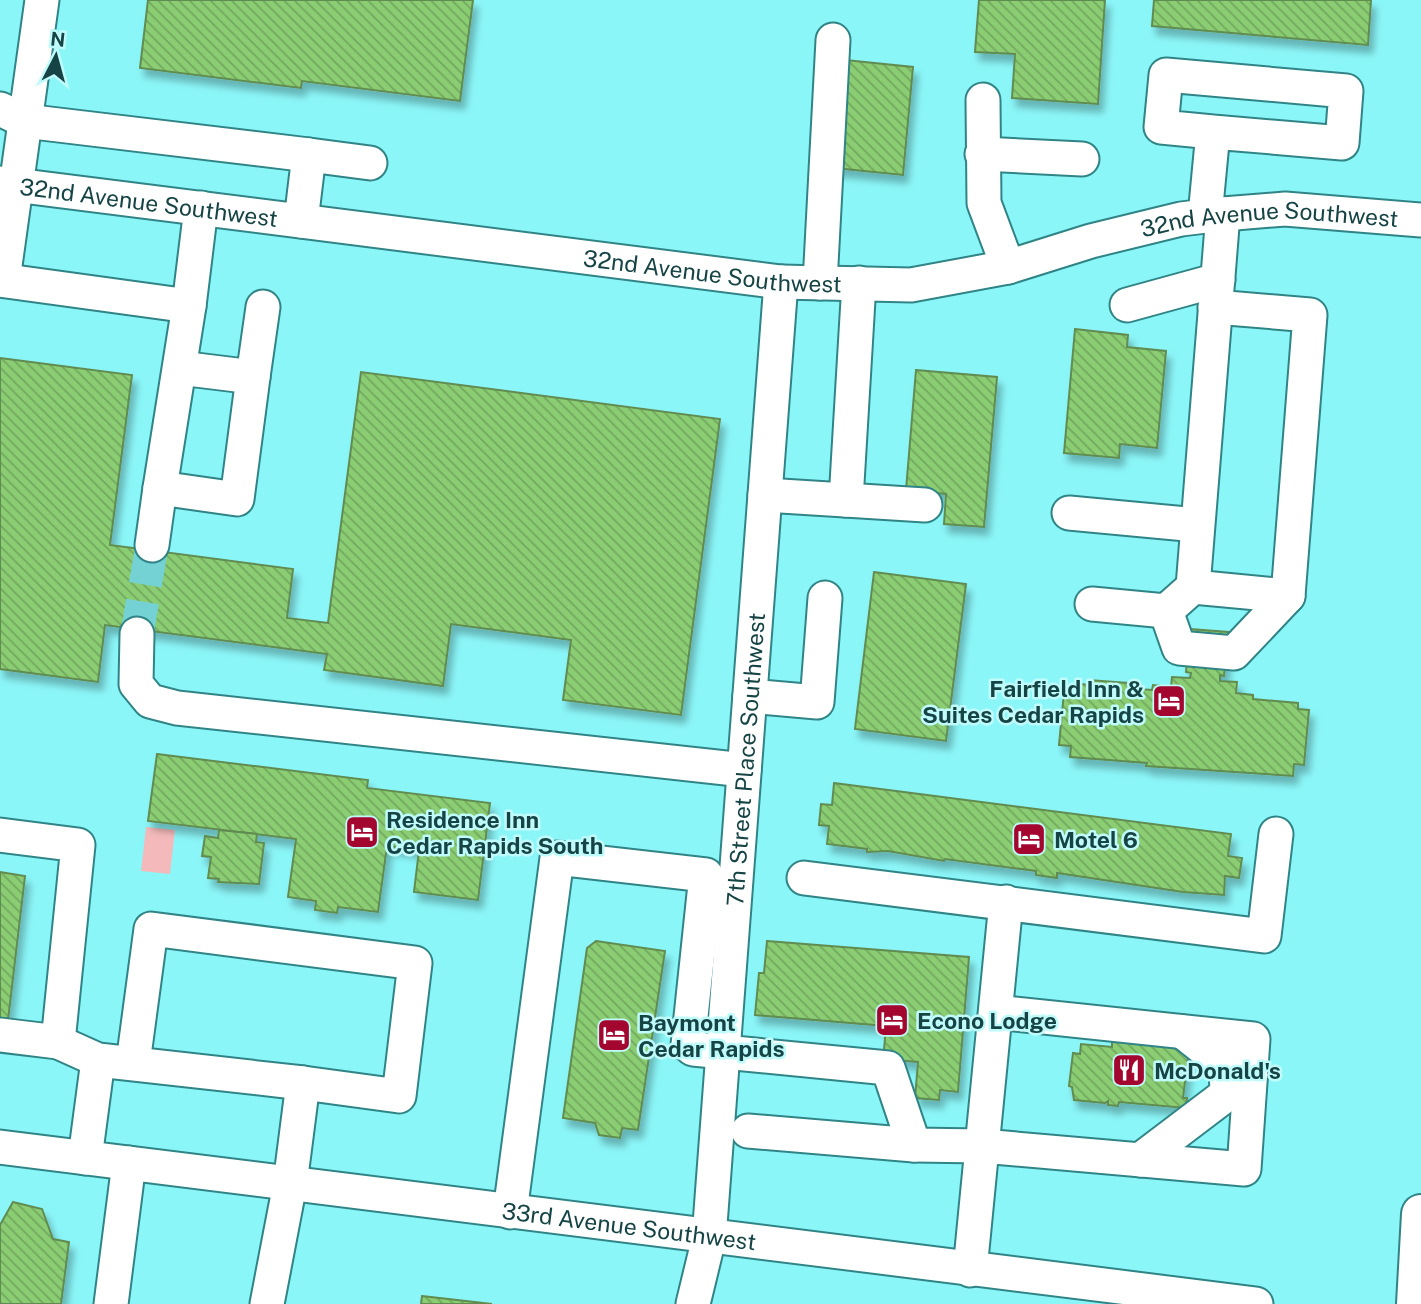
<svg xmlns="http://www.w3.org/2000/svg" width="1421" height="1304" viewBox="0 0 1421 1304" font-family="'Public Sans',sans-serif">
<defs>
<pattern id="building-back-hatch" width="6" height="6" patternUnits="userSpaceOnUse" patternTransform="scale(1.75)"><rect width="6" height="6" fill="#8bcd72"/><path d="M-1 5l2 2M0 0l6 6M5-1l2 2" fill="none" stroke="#71a85f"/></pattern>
<filter id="shadow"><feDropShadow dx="4.5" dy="8" stdDeviation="3.5" flood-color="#0004"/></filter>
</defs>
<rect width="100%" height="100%" fill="#8bf6f8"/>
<path fill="#f4babb" d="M146 827 175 830 170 874 141 871Z"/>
<g fill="url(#building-back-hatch)" stroke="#618c51" stroke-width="2" filter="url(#shadow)">
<path d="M148 0H473L460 101 302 81 301 88 140 68Z"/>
<path d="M979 0H1105L1098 104 1012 98 1015 54 975 52Z"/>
<path d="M1154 0H1371L1368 45 1152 26Z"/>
<path d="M845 60 913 67 903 175 835 168Z"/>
<path d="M1075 329 1128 335 1127 347 1166 351 1157 448 1120 444 1119 458 1064 453Z"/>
<path d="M0 358 132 375 110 545 293 569 287 618 328 623 361 372 720 419 681 715 563 700 571 640 451 624 443 686 324 670 327 654 105 625 98 682 0 669Z"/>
<path d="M916 370 997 377 984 527 944 524 946 494 906 490Z"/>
<path d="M874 572 966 584 946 741 855 729Z"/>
<path d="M1190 629 1228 632 1224 676 1220 675V681L1237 682 1236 693 1253 695V699L1298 703V709L1309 710 1304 765 1294 764 1293 776 1146 766 1147 763 1070 757 1071 746 1059 745 1064 692 1074 693 1075 683 1088 685 1089 680 1128 683V688L1152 690 1153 685 1171 687 1172 677 1190 678 1191 673 1186 672Z"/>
<path d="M157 754 368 780 367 788 490 803 478 900 414 892 419 850 387 846 378 912 338 907 337 913 315 910 316 901 288 897 296 839 148 821Z"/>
<path d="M834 783 1231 834 1228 856 1242 858 1239 878 1225 876 1224 895 1183 892 1057 873V878L1036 875V871L945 859 944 861 888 851 867 852V849L827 844 829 826 819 825 821 804 832 805Z"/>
<path d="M219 830 257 834 256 842 264 843 259 884 218 882 219 879 208 878 211 857 202 856 205 836 218 838Z"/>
<path d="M0 872 25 876 8 1020 0 1019Z"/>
<path d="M596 941 665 951 638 1130 622 1128 620 1138 599 1135 595 1123 563 1118 587 948Z"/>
<path d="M767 941 969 957 958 1092 940 1090 939 1100 915 1098 918 1062 894 1060 884 1050 886 1026 755 1015 759 973H764Z"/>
<path d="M1112 1041 1189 1049 1183 1098H1187L1186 1108 1119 1102 1118 1106 1108 1105V1101L1105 1103 1074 1100 1072 1087 1069 1086 1073 1053 1080 1054 1081 1044 1112 1047Z"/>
<path d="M13 1202 42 1209 53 1239 69 1242 61 1304H0V1225Z"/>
<path d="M422 1296 492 1304H421Z"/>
</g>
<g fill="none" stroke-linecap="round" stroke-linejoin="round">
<path stroke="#74d2d4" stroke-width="33" stroke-dasharray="33 17" stroke-linecap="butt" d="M137 634 152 545"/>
<g stroke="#308486" stroke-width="37">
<g id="minor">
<path d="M983 100 984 203 1008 267"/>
<path d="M0 109 25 121 309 155 301 221"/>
<path d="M982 154 1082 159"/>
<path d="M309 155 370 163"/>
<path id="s1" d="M0 183 781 282 911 285 1008 267 1091 241 1181 219 1223 214 1285 209 1421 220"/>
<path d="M1205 216 1213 132 1342 143 1346 91 1166 75 1161 127 1213 132"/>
<path d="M0 280 189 306 201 208"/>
<path d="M3 280 42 0"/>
<path d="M820 283 833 40"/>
<path d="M1127 305 1218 280"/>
<path d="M180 368 253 377 237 499 160 488 189 306"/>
<path d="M253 377 263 307"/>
<path d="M765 495 925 505"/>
<path d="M846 500 859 283"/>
<path d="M1069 513 1197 525"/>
<path d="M152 545 160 488"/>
<path d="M1193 587 1223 214"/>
<path d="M1092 604 1166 611 1193 587 1288 596 1310 315 1215 307"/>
<path d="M1166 611 1179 648 1234 653 1288 596"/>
<path d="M137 634 136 684 150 701 177 708 744 770"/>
<path d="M750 696 817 702 825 598"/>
<path d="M0 835 78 845 58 1042"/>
<path d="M804 878 1264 936 1276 834"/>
<path d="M0 1035 58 1042 98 1060 303 1083"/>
<path d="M133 1063 151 929 415 963 399 1096 303 1083 290 1184 267 1304"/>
<path d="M748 1131 914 1145 982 1146 1244 1169 1253 1039 996 1012"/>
<path id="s2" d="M0 1147 1256 1304"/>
<path d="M85 1158 98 1060"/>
<path d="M1140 1160 1227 1094 1226 1066 1183 1032"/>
<path d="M510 1212 557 858 706 875 688 1045 693 1049 888 1068 914 1145"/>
<path d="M970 1270 1006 902"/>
<path d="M111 1304 129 1163"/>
<path id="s3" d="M693 1304 709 1238 781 282"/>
</g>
</g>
<g stroke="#308486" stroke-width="42">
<path id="major" d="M1416 1304 1421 1214"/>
</g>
<use href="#minor" stroke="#fff" stroke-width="33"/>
<use href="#major" stroke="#fff" stroke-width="38"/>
</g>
<defs>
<g id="hotel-square" transform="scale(1.75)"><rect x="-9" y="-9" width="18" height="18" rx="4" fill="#a3062f" stroke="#c0fbfc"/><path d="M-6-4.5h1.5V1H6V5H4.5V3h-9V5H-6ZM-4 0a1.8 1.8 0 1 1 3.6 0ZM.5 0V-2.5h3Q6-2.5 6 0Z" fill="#fff"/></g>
<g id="restaurant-square" transform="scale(1.75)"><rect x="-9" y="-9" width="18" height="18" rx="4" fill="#a3062f" stroke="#c0fbfc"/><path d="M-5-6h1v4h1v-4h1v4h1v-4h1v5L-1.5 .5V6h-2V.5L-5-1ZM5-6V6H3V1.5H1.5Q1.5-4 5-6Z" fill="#fff"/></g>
</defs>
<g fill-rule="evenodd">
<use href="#hotel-square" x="1169" y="701"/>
<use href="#hotel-square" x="362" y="832"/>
<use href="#hotel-square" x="1029" y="839"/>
<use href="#hotel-square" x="892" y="1020"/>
<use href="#hotel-square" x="614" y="1035"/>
<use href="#restaurant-square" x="1129" y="1070"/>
</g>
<g text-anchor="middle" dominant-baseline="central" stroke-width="5" stroke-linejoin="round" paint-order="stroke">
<g font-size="23" fill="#164445" stroke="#c0fbfc">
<text stroke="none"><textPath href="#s1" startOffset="150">32nd Avenue Southwest</textPath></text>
<text stroke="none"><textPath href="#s1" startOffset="1284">32nd Avenue Southwest</textPath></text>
<text stroke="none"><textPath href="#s1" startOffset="718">32nd Avenue Southwest</textPath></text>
<text stroke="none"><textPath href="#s3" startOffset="548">7th Street Place Southwest</textPath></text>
<text stroke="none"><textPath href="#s2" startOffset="634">33rd Avenue Southwest</textPath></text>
</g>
<g font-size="23" font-weight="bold" fill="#164445" stroke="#c0fbfc" text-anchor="start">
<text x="1144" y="688" text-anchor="end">Fairfield Inn &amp;<tspan x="1144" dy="26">Suites Cedar Rapids</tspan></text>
<text x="386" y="819">Residence Inn<tspan x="386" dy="26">Cedar Rapids South</tspan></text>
<text x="1054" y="839">Motel 6</text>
<text x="917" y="1020">Econo Lodge</text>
<text x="638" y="1022">Baymont<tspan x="638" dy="26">Cedar Rapids</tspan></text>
<text x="1154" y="1070">McDonald's</text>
</g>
</g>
<g transform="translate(56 56) rotate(6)" stroke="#c0fbfc" stroke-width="5" paint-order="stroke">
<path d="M0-5L12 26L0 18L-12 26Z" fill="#164445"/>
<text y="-10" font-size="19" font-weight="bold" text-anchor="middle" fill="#164445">N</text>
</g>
</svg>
